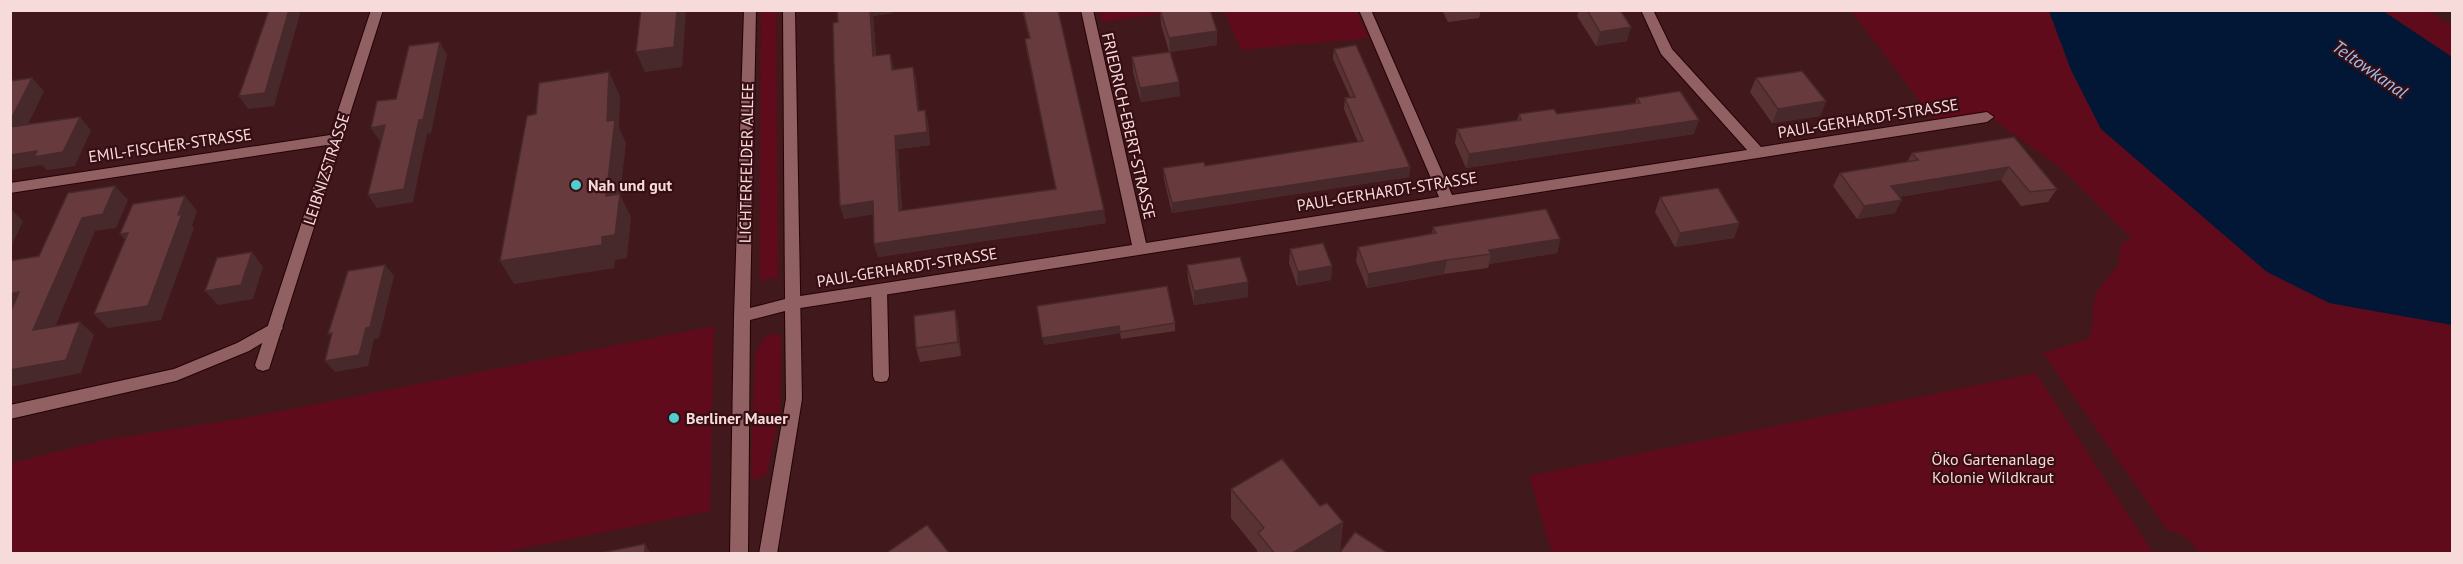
<svg xmlns="http://www.w3.org/2000/svg" width="2463" height="564" viewBox="0 0 2463 564" font-family="'PT Sans',sans-serif">
<rect width="100%" height="100%" fill="#41191c"/>
<g fill="#5f0b1c">
<path d="M1099 10 1182 11 1102 22Z"/>
<path d="M761 11H776L778 277 760 280Z"/>
<path d="M1224 11H1356L1369 38 1241 50Z"/>
<path d="M1851 11H2049L2071 70 2450 326 2452 325V553H2199C2190 540 2184 534 2167 530L2043 353 2088 339 2093 325 2092 312 2096 292 2118 265 2121 244 2131 238 2062 169 1986 114 1935 121Z"/>
<path d="M2383 11H2429L2452 26V57Z"/>
<path d="M714 326 710 511 500 553H11V463L105 440 245 418Z"/>
<path d="M777 334 781 338 780 409 767 474 756 480 752 478 751 474 755 356C759 344 763 334 777 334Z"/>
<path d="M2036 373 2153 553H1552L1529 476Z"/>
</g>
<path fill="#021736" d="M2049 11H2383L2452 57V325L2329 303 2267 272 2101 129 2071 70Z"/>
<g fill="none" stroke-linecap="round" stroke-linejoin="round">
<g stroke="#250206" stroke-width="2">
<g id="service">
<path d="M879 284 884 286 887 290 889 376 887 381 881 382 875 381 873 376 871 290 874 286Z"/>
<path d="M275 322 280 324 283 328 280 332 249 351 176 381 10 419V405L174 369 237 343Z"/>
</g>
</g>
<g stroke="#250206" stroke-width="2">
<g id="minor">
<path d="M371 10H383L269 369 263 371 257 369 255 365 327 145 10 193V183L330 135Z"/>
<path d="M1081 10H1093L1146 243 1439 197 1359 10H1371L1452 195 1747 150 1661 54 1641 10H1653L1672 49 1761 147 1987 112 1994 117 1987 122 794 309 789 307 786 303 789 299 794 297 1132 245Z"/>
</g>
</g>
<g stroke="#250206" stroke-width="2">
<path id="secondary" d="M744 10H756L750 308 785 299 783 10H795L802 399 777 554H759L786 399 785 311 750 320 748 554H730L734 316Z"/>
</g>
<use href="#service" fill="#906062" fill-rule="evenodd"/>
<use href="#minor" fill="#906062" fill-rule="evenodd"/>
<use href="#secondary" fill="#906062" fill-rule="evenodd"/>
</g>
<g fill="#593334">
<path d="M837 10H892V13L873 16 876 56 890 54 894 70 913 67 916 80 919 111 925 110 928 123 930 145 898 149 902 211 1056 190 1027 52 1025 39 1029 38 1022 10H1058L1106 223 878 257 874 244 873 214 844 219Z"/>
<path d="M1160 10 1217 31V45L1170 52 1180 96 1141 102 1133 72 1132 57 1169 52 1161 24Z"/>
<path d="M1442 10H1481L1479 18 1448 22Z"/>
<path d="M1579 10H1620L1627 41 1596 46 1577 16Z"/>
<path d="M1334 49 1410 167 1409 177 1172 213 1164 179 1163 168 1205 166 1358 142 1344 109 1345 98 1350 97 1333 59Z"/>
<path d="M1756 78 1826 101 1820 116 1772 123 1750 92Z"/>
<path d="M1637 98 1694 134 1466 168 1455 143 1457 129 1517 120 1519 114H1557L1635 103Z"/>
<path d="M2014 137 2057 189 2048 202 2021 206 2001 180 1899 197 1895 213 1857 219 1833 186 1840 173 1907 162 1912 153Z"/>
<path d="M1660 197 1739 223 1734 238 1675 247 1655 212Z"/>
<path d="M1433 227 1560 239 1557 253 1489 264 1488 268 1444 274 1367 288 1356 261 1358 247 1432 234Z"/>
<path d="M1290 249 1332 266 1331 280 1297 286 1289 263Z"/>
<path d="M1187 265 1248 297 1194 305 1188 279Z"/>
<path d="M1167 286 1175 323V331L1121 339 1120 333 1044 345Z"/>
<path d="M955 310 958 324 961 356 920 362 916 348Z"/>
<path d="M1231 489 1320 506 1343 522 1340 551 1336 554H1257V550L1231 518Z"/>
</g>
<g fill="#48292b">
<path d="M289 10H298L300 14 274 106 248 109 239 96Z"/>
<path d="M677 10H686L682 67 645 72 636 52Z"/>
<path d="M870 10H892V13L873 16 877 69 873 56Z"/>
<path d="M1631 27 1627 41 1596 46 1600 32Z"/>
<path d="M1217 31V45L1170 52 1169 38Z"/>
<path d="M440 42 447 55 431 133 427 134 413 202 377 208 368 195 419 120Z"/>
<path d="M890 54 893 67 895 83 892 70Z"/>
<path d="M913 67 916 80 921 124 918 111Z"/>
<path d="M609 72 620 96 619 128 626 143 620 195 631 217 627 258 615 260 614 268 514 284 500 261 606 196 607 121Z"/>
<path d="M32 78 44 91 20 141 10 131V121Z"/>
<path d="M1179 82 1180 96 1141 102 1140 88Z"/>
<path d="M1826 101 1820 116 1772 123 1778 109Z"/>
<path d="M925 110 928 123 930 145 898 149 903 224 899 211 895 136Z"/>
<path d="M80 117 91 130 75 166 47 170 42 165 10 170V155Z"/>
<path d="M1699 120 1694 134 1466 168 1469 154Z"/>
<path d="M385 125 393 139 380 141 371 128Z"/>
<path d="M1410 167 1409 177 1172 213V203Z"/>
<path d="M2009 167 2001 180 1885 199 1891 186Z"/>
<path d="M115 186 128 200 116 228 95 231 48 344 33 330 82 218Z"/>
<path d="M185 196 197 211 192 225 194 228 161 320 108 328 94 314 178 215Z"/>
<path d="M1902 200 1895 213 1857 219 1864 206Z"/>
<path d="M873 201 876 214 844 219 840 206Z"/>
<path d="M10 208 23 221 10 249Z"/>
<path d="M1104 210 1106 223 878 257 874 244Z"/>
<path d="M1739 223 1734 238 1675 247 1680 233Z"/>
<path d="M128 233 133 248 120 234Z"/>
<path d="M1560 239 1557 253 1489 264 1491 254 1489 250Z"/>
<path d="M252 252 263 267 253 299 218 305 205 291Z"/>
<path d="M1447 260 1444 274 1367 288 1368 274Z"/>
<path d="M385 265 394 276 379 338 374 339 368 366 335 372 325 361 366 328Z"/>
<path d="M1332 266 1331 280 1297 286 1298 272Z"/>
<path d="M1248 282V297L1194 305V291Z"/>
<path d="M19 292 13 307H10V294Z"/>
<path d="M955 310 958 324 961 356 958 342Z"/>
<path d="M80 322 94 335 81 373 10 387V370Z"/>
<path d="M1119 326 1120 333 1044 345 1042 338Z"/>
<path d="M1343 522 1340 551 1336 554H1291Z"/>
<path d="M645 544 651 554H645Z"/>
</g>
<g fill="#673b3d" stroke="#48292b" stroke-width="1.5">
<path d="M269 10H289L265 93 239 96Z"/>
<path d="M641 10H677L674 47 636 52Z"/>
<path d="M837 10H870L873 56 890 54 892 70 913 67 918 111 925 110 927 132 895 136 899 211 1056 189 1025 39 1030 38 1023 10H1058L1104 210 874 244 873 201 840 206 834 62 833 23 838 22Z"/>
<path d="M1160 10H1210L1217 31 1169 38Z"/>
<path d="M1587 10H1620L1631 27 1600 32Z"/>
<path d="M440 42 423 120H419L404 189 368 195 385 125 371 128 377 101 396 99 409 46Z"/>
<path d="M1356 45 1410 167 1172 203 1163 168 1204 162 1205 166 1363 141 1345 98 1355 97 1334 49Z"/>
<path d="M1170 52 1179 82 1140 88 1132 57Z"/>
<path d="M1802 71 1826 101 1778 109 1756 78Z"/>
<path d="M609 72 607 121 615 120 606 196 620 194 615 235 602 237V245L500 261 527 116 536 114 539 83Z"/>
<path d="M32 78 10 121V81Z"/>
<path d="M1680 91 1699 120 1469 154 1457 129 1521 120 1519 114 1554 109 1557 114 1640 103 1637 98Z"/>
<path d="M80 117 63 152 34 157 37 151 10 155V127Z"/>
<path d="M2014 137 2057 189 2030 192 2009 167 1891 186 1902 200 1864 206 1840 173 1918 160 1912 153Z"/>
<path d="M115 186 103 214 82 218 33 330 80 322 66 360 10 370V313L19 292 10 294V261L39 256 68 193Z"/>
<path d="M1718 188 1739 223 1680 233 1660 197Z"/>
<path d="M185 196 178 215 182 214 148 306 94 314 128 233 120 234 133 204Z"/>
<path d="M1546 209 1560 239 1489 250 1491 254 1447 260 1368 274 1358 247 1436 233 1433 227Z"/>
<path d="M1323 243 1332 266 1298 272 1290 249Z"/>
<path d="M252 252 241 285 205 291 217 258Z"/>
<path d="M1240 257 1248 282 1194 291 1187 265Z"/>
<path d="M385 265 370 327 366 328 359 355 325 361 332 333 328 334 348 271Z"/>
<path d="M1167 286 1175 323 1120 332 1119 326 1042 338 1037 306Z"/>
<path d="M955 310 958 342 916 348 914 316Z"/>
<path d="M1282 459 1320 506 1327 503 1343 522 1291 554H1275L1258 533 1264 528 1231 489Z"/>
<path d="M927 525 950 554H885Z"/>
<path d="M1355 532 1389 554H1339Z"/>
<path d="M645 544V554H596Z"/>
</g>
<g fill="#52cdcf" stroke="#360e13" stroke-width="2">
<circle cx="576" cy="185" r="6"/>
<circle cx="674" cy="418" r="6"/>
</g>
<g text-anchor="middle" dominant-baseline="central" stroke-width="4.5" stroke-linejoin="round" paint-order="stroke">
<g font-size="16" fill="#f7dbdb" stroke="#360e13">
<text transform="translate(1868 118) rotate(-9)">PAUL-GERHARDT-STRASSE</text>
<text transform="translate(1129 126) rotate(77)">FRIEDRICH-EBERT-STRASSE</text>
<text transform="translate(170 145) rotate(-8)">EMIL-FISCHER-STRASSE</text>
<text transform="translate(746 163) rotate(-89)">LICHTERFELDER ALLEE</text>
<text transform="translate(326 169) rotate(-72)">LEIBNIZSTRASSE</text>
<text transform="translate(1387 191) rotate(-9)">PAUL-GERHARDT-STRASSE</text>
<text transform="translate(907 267) rotate(-9)">PAUL-GERHARDT-STRASSE</text>
</g>
<g font-size="16" font-weight="bold" fill="#f7dbdb" stroke="#360e13" text-anchor="start">
<text x="588" y="185">Nah und gut</text>
<text x="686" y="418">Berliner Mauer</text>
</g>
<g font-size="16" fill="#fad7d7" stroke="#360e13">
<text x="1993" y="459">Öko Gartenanlage<tspan x="1993" dy="18">Kolonie Wildkraut</tspan></text>
</g>
<g font-size="18" font-style="italic" fill="#9dc0f1" stroke="#360e13">
<text transform="translate(2370 69) rotate(35)">Teltowkanal</text>
</g>
</g>
<rect width="2463" height="564" fill="none" stroke="#f7dbdb" stroke-width="24"/>
</svg>
